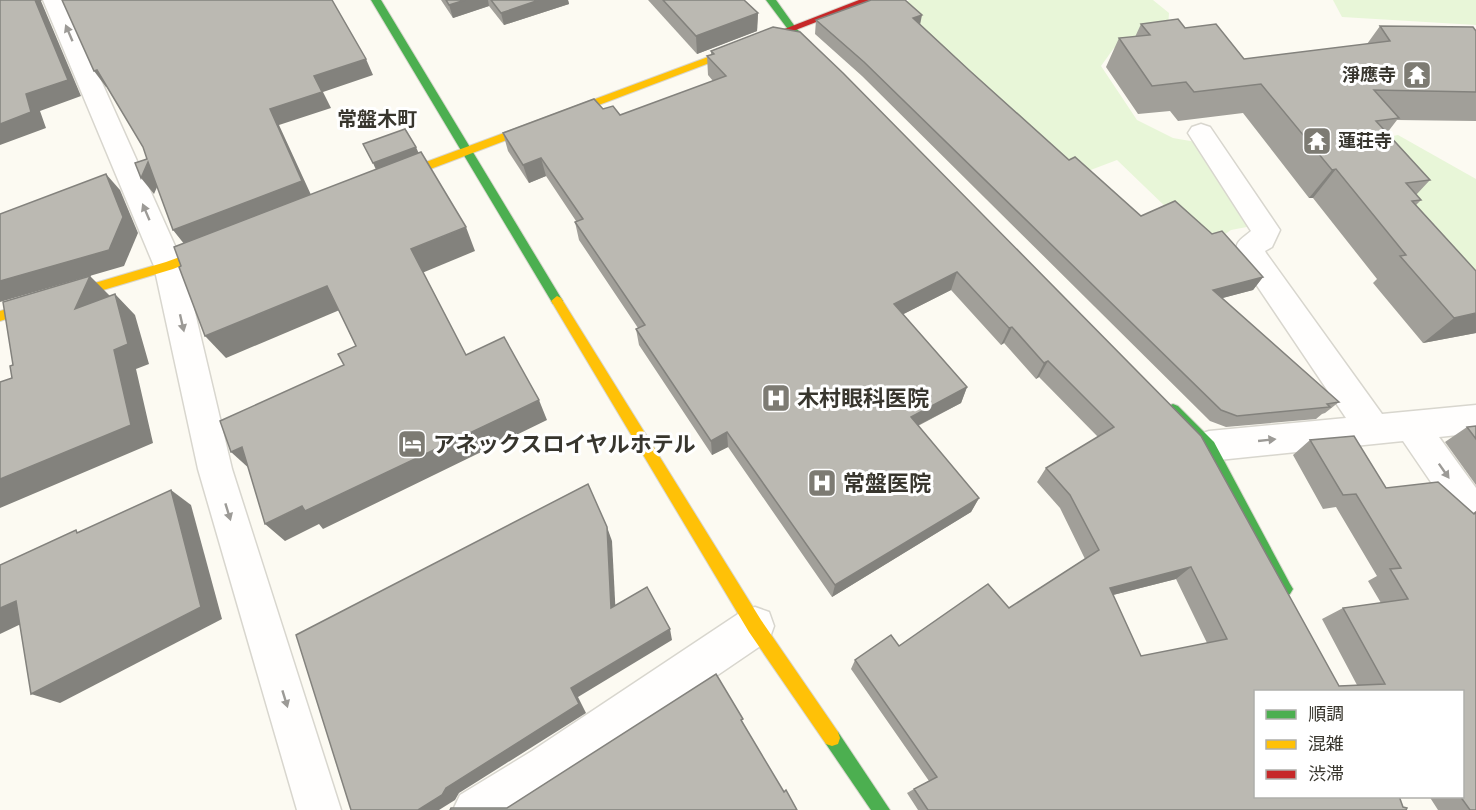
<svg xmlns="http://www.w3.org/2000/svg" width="1476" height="810" viewBox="0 0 1476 810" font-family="Figtree,'Noto Sans JP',sans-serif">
<rect width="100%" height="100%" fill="#fcfaf2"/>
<g fill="#e8f6d8">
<path d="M910 0H1153L1169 13 1167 40 1114 48 1101 66 1137 120 1173 138 1196 142 1252 226 1231 230 1218 239 1198 238 1117 160 1080 174 898 5Z"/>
<path d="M1333 0H1476V25L1342 17Z"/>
<path d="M1398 135 1476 179V304L1377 163 1383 138Z"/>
</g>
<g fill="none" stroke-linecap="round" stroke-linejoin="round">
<g stroke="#d8d6ce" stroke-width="3">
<g id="street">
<path d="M43 0H65L184 266 232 469 341 810H297L198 469 154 266Z"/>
<path d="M1201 124 1210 127 1280 230 1272 247 1265 251 1266 253 1382 414 1476 405V433L1439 437 1476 488V534L1463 529 1403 441 1209 461 1197 457 1192 446 1197 435 1209 431 1346 418 1237 256C1234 241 1241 240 1251 231L1188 133 1192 127Z"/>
<path d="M755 607 769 612 774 626 769 640 562 781 515 810H453L460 795 532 751 741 612Z"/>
</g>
</g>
<g stroke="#d8d6ce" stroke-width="2">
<g id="fast">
<path d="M371 0H381L561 298 563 301 561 304H553Z"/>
<path d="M766 0H776L796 28 811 43V47H805L790 32Z"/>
<path d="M1173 404 1178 406 1214 442 1290 584 1293 589 1290 594 1285 596 1280 594 1204 450 1168 414 1166 410 1168 406Z"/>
<path d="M832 730 838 732 890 810H871L826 744 824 738 826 732Z"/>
</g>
</g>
<g stroke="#d8d6ce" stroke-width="2">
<g id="slow">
<path d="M751 41 754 42V46L391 184 387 185 381 181 383 178Z"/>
<path d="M221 242 225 243 227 246 225 249 173 269 0 321V311L166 262Z"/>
<path d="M557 296 561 298 761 620 838 732 840 738 838 744 832 746 826 744 749 632 553 304 551 301Z"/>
</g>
</g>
<g stroke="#d8d6ce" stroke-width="2">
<path id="jam" d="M859 0H873L754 46H748L746 44Z"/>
</g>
<use href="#street" fill="#fffefd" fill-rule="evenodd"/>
<use href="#fast" fill="#4caf50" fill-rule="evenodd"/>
<use href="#slow" fill="#ffc107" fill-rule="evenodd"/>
<use href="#jam" fill="#c62828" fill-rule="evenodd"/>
</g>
<g fill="#a19f99" fill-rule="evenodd">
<path d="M441 0H568L569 4 504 25 489 6 453 18Z"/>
<path d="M648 0H744L758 13 757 31 697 54Z"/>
<path d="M816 20 920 24 970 71 1069 160 1141 216 1212 234 1263 277 1253 290 1222 298 1339 402 1325 413 1322 414 1316 419 1226 427 1210 421 862 76 815 34Z"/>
<path d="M1141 24 1185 28 1244 59 1367 44 1380 26 1476 31V121L1397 120 1387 133 1430 180 1416 195 1421 200 1415 206 1476 333 1423 343 1373 283 1377 279 1313 198H1309L1243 113 1178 121 1170 111 1138 114 1106 67 1119 38 1135 37Z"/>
<path d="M773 27 1339 686 1357 685 1322 619 1343 608 1381 603 1368 581 1377 576 1336 507 1323 509 1293 455 1310 440 1386 488 1473 513 1476 511V810H1438L1429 796H1462V692H1256L1406 810H918L907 793 914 789 929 781 851 669 855 660 1009 608 1085 559 1060 508 1037 482 1046 468 1098 437 1039 377 1036 379 1004 343 1001 345 951 290 903 314 967 387 961 403 918 426 979 498 971 512 832 597 728 447 712 455 639 345 636 329 638 328 579 240 575 222 576 221 546 176 529 183 508 151 503 133 603 109 620 115 713 81 708 75 707 56 711 55V51ZM1176 579 1207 643 1141 656 1113 595Z"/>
<path d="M1476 426V485L1445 442 1467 427Z"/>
</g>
<g fill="#83827d">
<path d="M35 0H42L41 1 81 96 40 111 46 128 0 145V124L26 94Z"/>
<path d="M465 0H488L489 6 453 18 449 5Z"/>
<path d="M539 0H568L569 4 504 25 501 13Z"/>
<path d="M758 13 757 31 697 54 696 36Z"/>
<path d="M922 15 919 30 913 18Z"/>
<path d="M366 59 373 75 323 92 331 108 279 125 312 197 185 245 173 230 270 109 314 76Z"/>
<path d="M97 70 110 86 106 87 94 71Z"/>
<path d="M416 147 420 156 377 172 373 163Z"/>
<path d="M541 158 546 176 529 183 523 165Z"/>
<path d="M148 162 161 178 154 194 141 178Z"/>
<path d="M1336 169 1313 198H1309L1332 170Z"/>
<path d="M106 174 120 190 138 233 124 266 0 302V281Z"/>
<path d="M466 227 475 251 422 273 411 249Z"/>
<path d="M957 272 951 290 890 321 894 304Z"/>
<path d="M90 276 111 297 75 309Z"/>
<path d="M1263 277 1253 290 1204 303 1213 290Z"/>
<path d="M327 286 342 309 226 358 205 336Z"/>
<path d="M115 294 135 315 149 364 136 369 153 443 0 508V479L114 350Z"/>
<path d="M1476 313V333L1423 343 1454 318Z"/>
<path d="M1012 327 1004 343 1001 345 1009 328Z"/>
<path d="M1048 361 1039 377 1036 379 1044 363Z"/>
<path d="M967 387 961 403 905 432 911 417Z"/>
<path d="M539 400 547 420 323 529 319 524 285 541 265 524 302 506Z"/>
<path d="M727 432 728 447 712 455 711 441Z"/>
<path d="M242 447 252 471 231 452Z"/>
<path d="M171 490 191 505 222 619 60 703 31 694Z"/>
<path d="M979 498 971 512 832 597 835 585Z"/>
<path d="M607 527 612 541 616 619 611 608Z"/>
<path d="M1191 567 1176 579 1097 599 1110 588Z"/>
<path d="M16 601 44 613 0 634V608Z"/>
<path d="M670 629 672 640 578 697 586 713 459 793 455 800 439 810H418L571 688Z"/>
</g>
<g fill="#bbb9b2" stroke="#83827d" stroke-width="1.5" fill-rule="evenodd">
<path d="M0 0H35L68 80 26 94 31 112 0 124Z"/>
<path d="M62 0H332L366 59 314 76 322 92 270 109 302 181 173 230 148 162 141 178 135 163 147 159 143 147 97 70 94 71Z"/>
<path d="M446 0H465L449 5Z"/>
<path d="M491 0H539L501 13Z"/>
<path d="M663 0H744L758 13 696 36Z"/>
<path d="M871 0H905L922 15 913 18 970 71 1069 160 1075 157 1141 216 1175 201 1212 234 1222 231 1263 277 1213 290 1339 402 1327 404 1330 407 1237 416 1221 410 864 62 816 20Z"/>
<path d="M1178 19 1185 28 1216 24 1244 59 1390 41 1380 26 1473 27 1476 31V92L1374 90 1399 118 1376 121 1430 180 1406 183 1421 200 1412 201 1476 271V313L1454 318 1400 256 1406 255 1336 169 1332 170 1261 84 1194 92 1186 82 1152 86 1119 38 1150 35 1141 24Z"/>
<path d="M773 27 800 32 843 73 1201 436 1339 686 1385 684 1343 608 1408 599 1390 569 1401 568 1356 494 1343 495 1310 440 1354 436 1386 488 1438 482 1474 514 1476 512V810H1470L1460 796H1462V692H1256V796H1399L1403 807 1407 808 1406 810H928L914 789 937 777 855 660 891 635 899 646 988 584 1009 608 1099 550 1070 495 1046 468 1114 427 1048 361 1044 363 1012 327 1009 328 957 272 894 304 967 387 911 417 979 498 835 585 727 432 711 441 636 329 645 325 575 222 583 219 541 158 523 165 503 133 594 99 603 109 613 106 620 115 726 76 707 56 714 54 711 51ZM1191 567 1227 639 1141 656 1110 588Z"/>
<path d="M405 129 416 147 373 163 363 144Z"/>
<path d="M421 152 466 227 411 249 466 355 504 337 539 400 305 511 302 506 265 524 242 447 231 452 220 421 344 365 338 354 356 346 327 286 205 336 179 267 181 266 174 247Z"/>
<path d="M106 174 123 217 109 250 0 281V214Z"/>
<path d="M90 276 75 309 115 294 128 344 114 350 131 425 0 479V382L12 378 10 366 13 365 3 302Z"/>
<path d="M1476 426V439L1467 427Z"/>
<path d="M588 484 607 527 611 608 647 587 670 629 571 688 579 704 446 788 442 795 418 810H351L296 635Z"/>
<path d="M171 490 201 607 31 694 16 601 0 608V565L76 530 77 533Z"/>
<path d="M716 674 743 719 741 720 784 792 786 790 797 810H450L451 808H507Z"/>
</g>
<defs><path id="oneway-solid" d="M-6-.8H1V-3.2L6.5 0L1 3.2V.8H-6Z" transform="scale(1.5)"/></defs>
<g fill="#9c9a96">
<use href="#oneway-solid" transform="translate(69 33) rotate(-113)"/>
<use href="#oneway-solid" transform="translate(146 212) rotate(-113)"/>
<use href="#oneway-solid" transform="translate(182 323) rotate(77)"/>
<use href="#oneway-solid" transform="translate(1267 440) rotate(-6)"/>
<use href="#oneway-solid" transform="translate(1444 471) rotate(55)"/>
<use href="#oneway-solid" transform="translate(228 512) rotate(73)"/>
<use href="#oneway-solid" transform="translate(285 699) rotate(73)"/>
</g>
<defs>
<g id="temple-square" transform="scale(1.5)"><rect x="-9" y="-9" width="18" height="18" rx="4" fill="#7d7b73" stroke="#fff"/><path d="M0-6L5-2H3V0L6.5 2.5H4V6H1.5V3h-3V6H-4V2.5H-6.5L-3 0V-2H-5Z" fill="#fff"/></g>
<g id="hospital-square" transform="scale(1.5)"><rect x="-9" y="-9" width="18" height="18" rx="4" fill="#7d7b73" stroke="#fff"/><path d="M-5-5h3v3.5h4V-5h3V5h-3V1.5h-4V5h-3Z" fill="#fff"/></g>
<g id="hotel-square" transform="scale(1.5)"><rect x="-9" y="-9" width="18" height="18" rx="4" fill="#7d7b73" stroke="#fff"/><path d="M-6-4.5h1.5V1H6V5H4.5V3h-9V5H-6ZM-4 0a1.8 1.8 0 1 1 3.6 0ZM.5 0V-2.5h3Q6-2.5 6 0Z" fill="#fff"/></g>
</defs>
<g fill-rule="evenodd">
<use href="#temple-square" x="1417" y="75"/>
<use href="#temple-square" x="1317" y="141"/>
<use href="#hospital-square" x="776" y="398"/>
<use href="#hotel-square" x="412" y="444"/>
<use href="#hospital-square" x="822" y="483"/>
</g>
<g text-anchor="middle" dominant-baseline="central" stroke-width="6" stroke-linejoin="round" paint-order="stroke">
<g font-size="18" font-weight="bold" fill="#38362e" stroke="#fff" text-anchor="end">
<text x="1396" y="75">淨應寺</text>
<text x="1338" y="141" text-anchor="start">蓮荘寺</text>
</g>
<g font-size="20" font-weight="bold" fill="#38362e" stroke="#fff">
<text x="377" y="119">常盤木町</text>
</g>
<g font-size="22" font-weight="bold" fill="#38362e" stroke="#fff" text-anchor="start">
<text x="797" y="398">木村眼科医院</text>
<text x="433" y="444">アネックスロイヤルホテル</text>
<text x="843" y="483">常盤医院</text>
</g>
</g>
<rect x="1254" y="690" width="210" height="108" fill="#ffffff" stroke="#afafab" stroke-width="1.5"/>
<rect x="1266" y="710" width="30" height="9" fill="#4caf50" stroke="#afafab" stroke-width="1.5"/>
<text x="1308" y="720" font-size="18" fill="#38362e">順調</text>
<rect x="1266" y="740" width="30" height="9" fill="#ffc107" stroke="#afafab" stroke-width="1.5"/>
<text x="1308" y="750" font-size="18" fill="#38362e">混雑</text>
<rect x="1266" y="770" width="30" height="9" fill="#c62828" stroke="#afafab" stroke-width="1.5"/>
<text x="1308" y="780" font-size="18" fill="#38362e">渋滞</text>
</svg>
